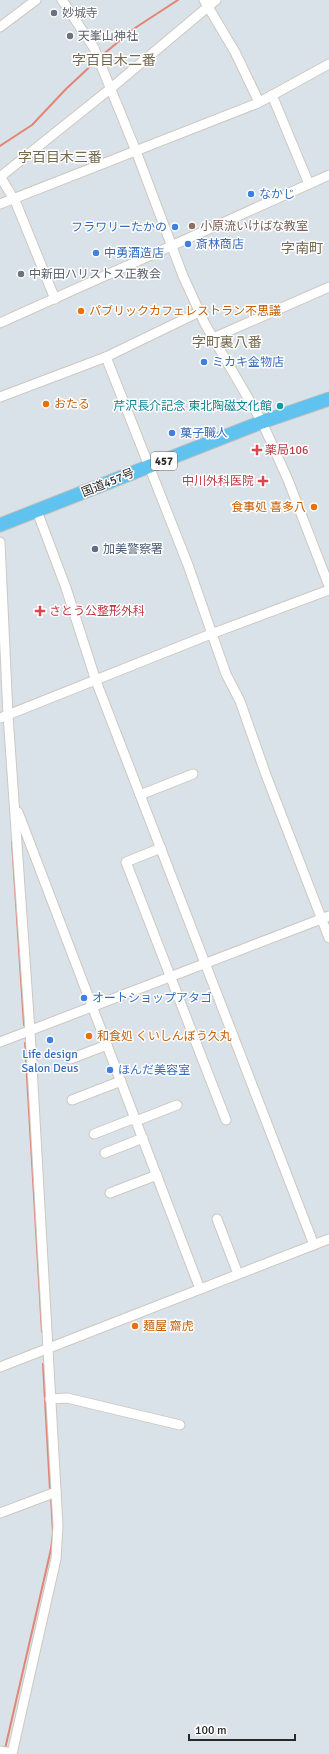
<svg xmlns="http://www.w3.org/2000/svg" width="329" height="1754" viewBox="0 0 329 1754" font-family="Signika,'Noto Sans JP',sans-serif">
<rect width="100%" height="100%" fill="#dae2e9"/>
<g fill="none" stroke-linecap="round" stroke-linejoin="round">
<g stroke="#e28576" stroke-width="2">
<path d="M100 57 135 28 178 0"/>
<path d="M0 146 32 125 66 89 96 61"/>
<path d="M12 842 24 1025"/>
<path d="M25 1043 42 1332"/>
<path d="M43 1364 50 1490"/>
<path d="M5 1749 51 1549 53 1533 51 1497"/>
</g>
<g stroke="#cdc8bf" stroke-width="11">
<g id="minor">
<path d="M62 0 94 48 136 151 183 276 205 324 262 422 288 480 329 586"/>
<path d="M204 0 235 52 259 102"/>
<path d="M0 27 36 0"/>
<path d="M272 95 309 184"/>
<path d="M0 176 16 203 55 299"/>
<path d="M0 177 110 89 216 0"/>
<path d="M0 204 258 103 329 64"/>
<path d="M0 323 329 175"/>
<path d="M213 338 329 287"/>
<path d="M106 357 188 565 226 674 240 701 266 775 329 938"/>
<path d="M0 397 106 357 199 312"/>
<path d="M37 511 66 588 96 681 314 1245"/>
<path d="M0 542 8 715 30 1031 58 1526 56 1559 12 1754"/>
<path d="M0 718 211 634 329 590"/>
<path d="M140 795 193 774"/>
<path d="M18 812 200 1289"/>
<path d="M161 848 126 862 226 1120"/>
<path d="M0 1042 329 916"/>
<path d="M70 1059 107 1045"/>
<path d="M72 1100 121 1081"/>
<path d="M136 1121 177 1105"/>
<path d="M94 1134 135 1118"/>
<path d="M105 1153 143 1138"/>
<path d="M110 1193 157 1175"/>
<path d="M217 1219 238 1274"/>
<path d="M0 1367 329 1239"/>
<path d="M50 1399 67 1398 180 1425"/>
<path d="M0 1513 56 1492"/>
<path d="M0 1751 12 1753"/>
</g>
</g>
<g stroke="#bebebe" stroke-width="15">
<path id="highway" d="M0 525 262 422 329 399"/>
</g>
<use href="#minor" stroke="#fff" stroke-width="9"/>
<use href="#highway" stroke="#60c3ef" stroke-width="13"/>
</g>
<g fill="#6b7280" stroke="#fff" stroke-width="1.5">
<circle cx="54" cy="13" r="4"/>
<circle cx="70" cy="36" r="4"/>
<circle cx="21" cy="274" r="4"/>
</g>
<g fill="#3f7fe0" stroke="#fff" stroke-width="1.5">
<circle cx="251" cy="194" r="4"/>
<circle cx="175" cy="227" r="4"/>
<circle cx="188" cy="244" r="4"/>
<circle cx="96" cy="253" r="4"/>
<circle cx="204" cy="362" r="4"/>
<circle cx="172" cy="433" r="4"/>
<circle cx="84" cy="998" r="4"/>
<circle cx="50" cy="1040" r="4"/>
<circle cx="110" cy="1070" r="4"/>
</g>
<circle fill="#8d6e63" stroke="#fff" stroke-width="1.5" cx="192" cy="226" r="4"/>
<g fill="#e8710a" stroke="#fff" stroke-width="1.5">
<circle cx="81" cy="311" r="4"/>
<circle cx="46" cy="404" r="4"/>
<circle cx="314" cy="507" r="4"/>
<circle cx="89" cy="1036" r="4"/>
<circle cx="135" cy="1326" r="4"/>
</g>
<circle fill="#0f9aa8" stroke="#fff" stroke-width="1.5" cx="280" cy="406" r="4"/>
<g fill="#e0444e" stroke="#fff" stroke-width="1.5">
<path d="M255 444h4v4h4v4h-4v4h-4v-4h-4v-4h4z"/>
<path d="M261 475h4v4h4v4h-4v4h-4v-4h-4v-4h4z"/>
<path d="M38 605h4v4h4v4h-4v4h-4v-4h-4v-4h4z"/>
</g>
<circle fill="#5c6f8a" stroke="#fff" stroke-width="1.5" cx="95" cy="549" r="4"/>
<g text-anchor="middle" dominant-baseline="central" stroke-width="3" stroke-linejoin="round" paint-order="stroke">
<rect fill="#fff" stroke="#686868" stroke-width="1" x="151" y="452" width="26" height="18" rx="3"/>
<g font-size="11" font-weight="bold" fill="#282828">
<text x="164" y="461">457</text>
</g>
<g font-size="12" fill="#5b616d" stroke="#fff" text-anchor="start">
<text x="62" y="13">妙城寺</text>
<text x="78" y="36">天峯山神社</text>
<text x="29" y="274">中新田ハリストス正教会</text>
</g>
<g font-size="12" fill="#366cbe" stroke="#fff" text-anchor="start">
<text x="259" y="194">なかじ</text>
<text x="167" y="227" text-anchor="end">フラワリーたかの</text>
<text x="196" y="244">斎林商店</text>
<text x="104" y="253">中勇酒造店</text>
<text x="212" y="362">ミカキ金物店</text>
<text x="180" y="433">菓子職人</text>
<text x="92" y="998">オートショップアタゴ</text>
<text x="50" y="1054" text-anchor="middle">Life design<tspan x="50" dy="14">Salon Deus</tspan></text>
<text x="118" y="1070">ほんだ美容室</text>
</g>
<g font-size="12" fill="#785e54" stroke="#fff" text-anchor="start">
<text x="200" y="226">小原流いけばな教室</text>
</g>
<g font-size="12" fill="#c56008" stroke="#fff" text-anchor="start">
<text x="89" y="311">パブリックカフェレストラン不思議</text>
<text x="54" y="404">おたる</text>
<text x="306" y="507" text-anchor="end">食事処 喜多八</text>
<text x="97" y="1036">和食処 くいしんぼう久丸</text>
<text x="143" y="1326">麺屋 齋虎</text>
</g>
<g font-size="12" fill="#0d838f" stroke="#fff" text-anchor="end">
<text x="272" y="406">芹沢長介記念 東北陶磁文化館</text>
</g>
<g font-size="12" fill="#be3a42" stroke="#fff" text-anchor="start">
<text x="265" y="450">薬局106</text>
<text x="254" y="481" text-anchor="end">中川外科医院</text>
<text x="49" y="611">さとう公整形外科</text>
</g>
<g font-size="12" fill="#282828" stroke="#fff">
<text transform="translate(108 483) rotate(-22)">国道457号</text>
</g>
<g font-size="12" fill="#4e5e75" stroke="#fff" text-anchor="start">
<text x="103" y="549">加美警察署</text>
</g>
<g font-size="14" fill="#74684d" stroke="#fff">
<text x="114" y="60">字百目木二番</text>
<text x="60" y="157">字百目木三番</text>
<text x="302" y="248">字南町</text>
<text x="227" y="342">字町裏八番</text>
</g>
</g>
<path d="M189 1734v6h106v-6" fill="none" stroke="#282828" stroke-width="2"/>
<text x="195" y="1734" font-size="12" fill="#282828" stroke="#ffffff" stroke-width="3" paint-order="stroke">100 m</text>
</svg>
